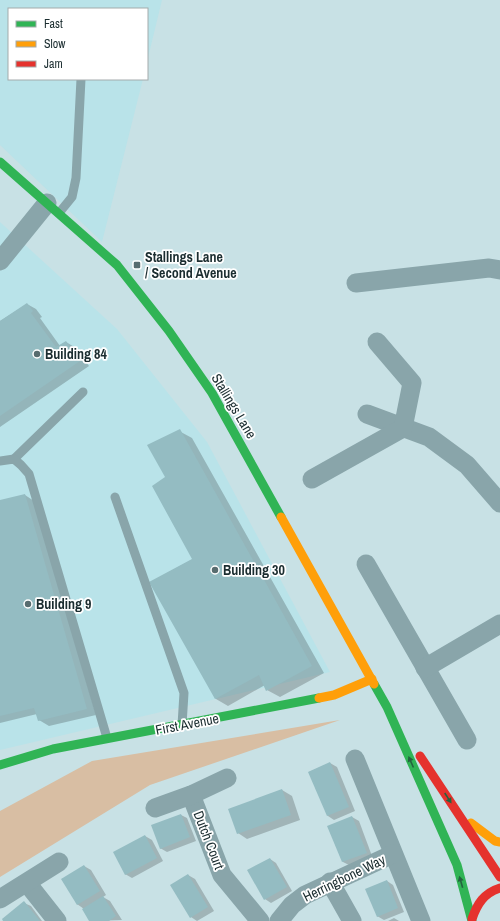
<svg xmlns="http://www.w3.org/2000/svg" width="500" height="921" viewBox="0 0 500 921" font-family="'Archivo Narrow',sans-serif">
<rect width="100%" height="100%" fill="#c8e1e5"/>
<g fill="#b9e3e9">
<path d="M0 0H162L147 62V9H9V79H143L102 242 0 145Z"/>
<path d="M0 222 117 329 207 442 330 672 0 750Z"/>
</g>
<path fill="#d8bea3" d="M340 720 150 785 0 877V811L92 761Z"/>
<g fill="#0003">
<path d="M27 304 36 309 42 317 40 318 60 346 66 342 76 348 89 366 0 427V321Z"/>
<path d="M179 431 192 438 324 673 280 697 267 690 265 685 228 706 216 699 151 582 193 559 167 477Z"/>
<path d="M25 495 34 501 96 715 49 726 39 720 37 714 0 723V501Z"/>
<path d="M330 763 337 767 355 811 334 820 328 816 309 772Z"/>
<path d="M282 790 292 796 300 820 247 839 238 833Z"/>
<path d="M181 815 187 818 196 841 167 852 160 848Z"/>
<path d="M352 817 359 821 372 856 349 865 343 862 329 827Z"/>
<path d="M145 836 152 840 163 861 132 878 125 874Z"/>
<path d="M270 859 276 863 292 891 271 903 265 899Z"/>
<path d="M84 866 91 870 106 895 103 897 110 901 122 920 90 921 84 909 77 904Z"/>
<path d="M188 875 195 879 214 911 197 921 191 917Z"/>
<path d="M387 881 393 885 404 912 384 920 377 916Z"/>
<path d="M24 903 31 906 42 921H5Z"/>
<path d="M394 918 399 921H388Z"/>
</g>
<g fill="#94bcc2">
<path d="M27 303 33 311 31 313 56 347 66 341 80 361 0 416V321Z"/>
<path d="M180 429 312 666 266 691 259 675 215 699 149 582 192 559 152 486 165 477 147 445Z"/>
<path d="M25 494 87 709 38 721 34 708 0 716V500Z"/>
<path d="M330 762 349 807 327 816 308 772Z"/>
<path d="M282 789 291 815 237 834 228 809Z"/>
<path d="M181 814 190 837 160 849 151 825Z"/>
<path d="M352 816 367 853 342 862 327 826Z"/>
<path d="M145 835 157 858 125 875 113 852Z"/>
<path d="M270 858 287 887 264 900 247 870Z"/>
<path d="M84 865 100 891 77 905 61 879Z"/>
<path d="M188 874 208 907 190 918 170 885Z"/>
<path d="M387 880 398 908 377 917 365 889Z"/>
<path d="M103 896 116 916 109 921H89L82 909Z"/>
<path d="M24 901 40 921H3L2 919Z"/>
</g>
<g fill="none" stroke-linecap="round" stroke-linejoin="round">
<g stroke="#89a5aa" stroke-width="9">
<path d="M59 213 72 197 76 178 81 79"/>
<path d="M14 459 83 392"/>
<path d="M0 461 14 459 21 465 29 474 107 738"/>
<path d="M115 497 184 693 182 725"/>
</g>
<g stroke="#89a5aa" stroke-width="19">
<path d="M0 261 47 203"/>
<path d="M356 283 489 268 500 270"/>
<path d="M367 414 429 437 467 465 500 503"/>
<path d="M312 479 403 428 412 383 377 342"/>
<path d="M366 564 467 740"/>
<path d="M425 668 500 624"/>
<path d="M355 759 421 921"/>
<path d="M191 795 222 875 260 921"/>
<path d="M155 808 191 795 227 778"/>
<path d="M330 882 352 921"/>
<path d="M27 883 57 921"/>
<path d="M0 899 59 862"/>
<path d="M279 921 292 905 305 895 393 854"/>
</g>
<g stroke="#30b455" stroke-width="9">
<path d="M0 162 117 265 169 331 212 393 281 517"/>
<path d="M374 684 387 707 457 865 472 921"/>
<path d="M0 765 53 749 319 698"/>
</g>
<g stroke="#ff9f0a" stroke-width="9">
<path d="M281 517 374 684"/>
<path d="M319 698 334 695 372 679"/>
<path d="M471 823 495 841 500 842"/>
</g>
<g stroke="#e5322d" stroke-width="9">
<path d="M420 756 500 877"/>
<path d="M472 919C477 904 484 893 500 888"/>
</g>
</g>
<defs><path id="oneway-solid" d="M-6-.8H1V-3.2L6.5 0L1 3.2V.8H-6Z"/></defs>
<g fill="#23633f">
<use href="#oneway-solid" transform="translate(411 762) rotate(-114)"/>
<use href="#oneway-solid" transform="translate(448 798) rotate(57)"/>
<use href="#oneway-solid" transform="translate(461 882) rotate(-106)"/>
</g>
<g fill="#586c6f" stroke="#fff" stroke-width="1.5">
<rect x="133" y="261" width="8" height="8" rx="2"/>
<circle cx="37" cy="354" r="4"/>
<circle cx="215" cy="570" r="4"/>
<circle cx="28" cy="604" r="4"/>
</g>
<g text-anchor="middle" dominant-baseline="central" stroke-width="3.5" stroke-linejoin="round" paint-order="stroke">
<g font-size="14" font-weight="bold" fill="#1b2d30" stroke="#fff" text-anchor="start">
<text x="145" y="257">Stallings Lane<tspan x="145" dy="16">/ Second Avenue</tspan></text>
<text x="45" y="354">Building 84</text>
<text x="223" y="570">Building 30</text>
<text x="36" y="604">Building 9</text>
</g>
<g font-size="14" fill="#1b2d30" stroke="#fff">
<text transform="translate(234 406) rotate(59)">Stallings Lane</text>
<text transform="translate(187 724) rotate(-11)">First Avenue</text>
<text transform="translate(209 840) rotate(69)">Dutch Court</text>
<text transform="translate(344 878) rotate(-26)">Herringbone Way</text>
</g>
</g>
<rect x="8" y="8" width="140" height="72" fill="#ffffff" stroke="#a4abac"/>
<rect x="16" y="21" width="20" height="6" fill="#30b455" stroke="#a4abac"/>
<text x="44" y="28" font-size="12" fill="#1b2d30">Fast</text>
<rect x="16" y="41" width="20" height="6" fill="#ff9f0a" stroke="#a4abac"/>
<text x="44" y="48" font-size="12" fill="#1b2d30">Slow</text>
<rect x="16" y="61" width="20" height="6" fill="#e5322d" stroke="#a4abac"/>
<text x="44" y="68" font-size="12" fill="#1b2d30">Jam</text>
</svg>
